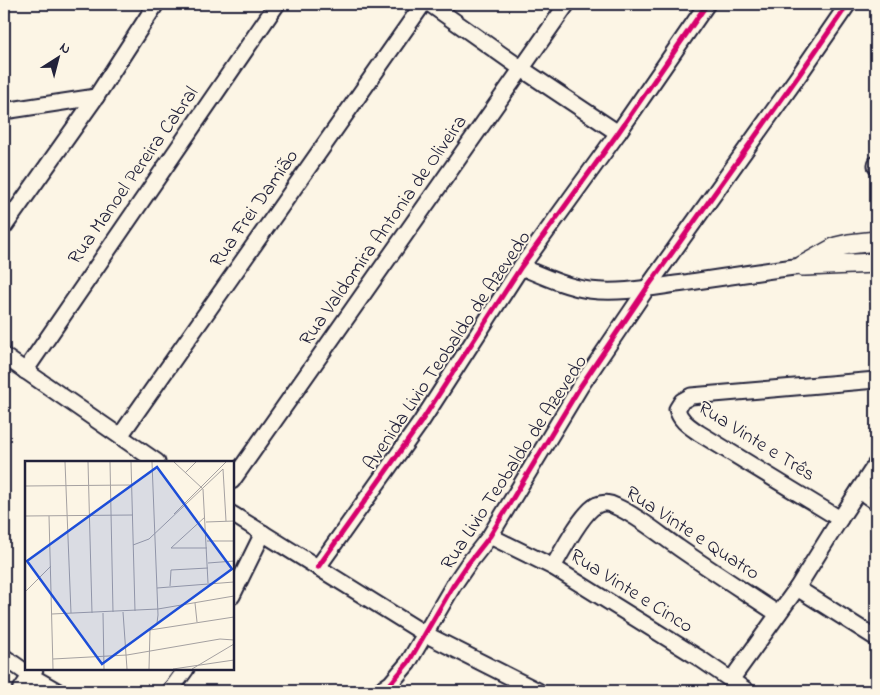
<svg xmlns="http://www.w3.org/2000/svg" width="880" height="695" viewBox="0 0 880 695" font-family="'Indie Flower',sans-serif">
<rect width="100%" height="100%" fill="#fcf5e5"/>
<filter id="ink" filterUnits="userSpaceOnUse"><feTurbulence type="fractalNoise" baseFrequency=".02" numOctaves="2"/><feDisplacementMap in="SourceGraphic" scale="10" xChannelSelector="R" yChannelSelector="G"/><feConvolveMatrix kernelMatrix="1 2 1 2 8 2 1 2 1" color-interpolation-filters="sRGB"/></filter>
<g filter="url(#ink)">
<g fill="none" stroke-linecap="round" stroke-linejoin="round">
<g stroke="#22223b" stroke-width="19">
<g id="minor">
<path d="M430 4 522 69 618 133"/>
<path d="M4 111 96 97"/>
<path d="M876 164V166"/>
<path d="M4 227 96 97 156 4"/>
<path d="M521 267C543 276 566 287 589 290 621 294 653 287 684 283 724 277 763 271 802 266"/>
<path d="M4 356 157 462"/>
<path d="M25 371 277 4"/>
<path d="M120 436 423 4"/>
<path d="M232 481 567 4"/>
<path d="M859 490 876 502"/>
<path d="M232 514 425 634 538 691"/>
<path d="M840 519 699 433C689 426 680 421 677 409L682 401 691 396 876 380"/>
<path d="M490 536 553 567 699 658 747 691"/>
<path d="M318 567 421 422 521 267 618 133 707 4"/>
<path d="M553 567C561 553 583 511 597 505 603 502 610 503 615 506 638 516 659 534 679 548 712 571 745 592 778 614"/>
<path d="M797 588 876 638"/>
<path d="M232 596 263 533"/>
<path d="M4 657 31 676 57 691"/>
<path d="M731 680 797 588 840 519 876 464"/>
<path d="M20 691 35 669"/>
<path d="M170 691 186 669"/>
<path d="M378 691 384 688 391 683 408 663 453 586 468 564 490 536 580 387 647 288 799 75 848 4"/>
</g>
</g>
<g stroke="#22223b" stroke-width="22">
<g id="tertiary">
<path d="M802 266 836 247 849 244 876 241"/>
<path d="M805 266 876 263"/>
</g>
</g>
<use href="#minor" stroke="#fcf5e5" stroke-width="15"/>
<use href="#tertiary" stroke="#fcf5e5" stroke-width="19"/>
<g stroke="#fcf5e5" stroke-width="8">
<g id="cycleway">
<path d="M318 567 421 422 521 267 618 133 707 4"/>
<path d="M378 691 384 688 391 683 408 663 453 586 468 564 490 536 580 387 647 288 799 75 848 4"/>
</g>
</g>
<use href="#cycleway" stroke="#d6006c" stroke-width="5"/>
</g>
</g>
<g text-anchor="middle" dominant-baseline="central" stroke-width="4" stroke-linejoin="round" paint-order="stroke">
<g font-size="20" fill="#22223b" stroke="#fcf5e5">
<text transform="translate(134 176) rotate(-55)">Rua Manoel Pereira Cabral</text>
<text transform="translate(255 209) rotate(-55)">Rua Frei Damião</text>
<text transform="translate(384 231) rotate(-55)">Rua Valdomira Antonia de Oliveira</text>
<text transform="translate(448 351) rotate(-56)">Avenida Livio Teobaldo de Azevedo</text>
<text transform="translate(756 442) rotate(32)">Rua Vinte e Três</text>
<text transform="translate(515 463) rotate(-57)">Rua Livio Teobaldo de Azevedo</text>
<text transform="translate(692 534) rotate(33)">Rua Vinte e Quatro</text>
<text transform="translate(631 592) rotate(32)">Rua Vinte e Cinco</text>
</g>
</g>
<g transform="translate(25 461)">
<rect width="209" height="209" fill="#fcf5e5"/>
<path fill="none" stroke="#a5a1a1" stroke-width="1" d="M40 1 46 152M63 1 67 152M85 1 88 151M106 1 110 150M149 1 178 28 183 122M198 8 201 60M160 12 171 1M0 25 107 24M149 53 201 1M0 55 108 54M24 55 28 208M180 56 146 87H182M181 61 209 60M182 80H209M108 84 124 78 198 8M183 102 209 100M145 125 146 109 183 107M132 127 209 121M0 131 26 105M170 142 172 161M98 151 102 208M78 152 79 208M27 153 133 148 209 135M125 169 209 156M28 198 102 194 195 178 209 179M124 208 125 169 132 162 133 154 127 1M148 208 209 199M167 208 209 183"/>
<path fill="#1d4ed8" fill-opacity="0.15" stroke="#1d4ed8" stroke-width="2.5" d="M132 6 207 108 77 203 2 100Z"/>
<rect width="209" height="209" fill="none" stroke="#22223b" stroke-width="2.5"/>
</g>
<rect width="880" height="695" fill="none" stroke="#fcf5e5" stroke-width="20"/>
<rect x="10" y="10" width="860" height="675" fill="none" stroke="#22223b" stroke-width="2" filter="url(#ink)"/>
<g transform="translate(58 58) rotate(36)" stroke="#fcf5e5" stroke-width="4" paint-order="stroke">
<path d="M0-4L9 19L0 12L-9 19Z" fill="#22223b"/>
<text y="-8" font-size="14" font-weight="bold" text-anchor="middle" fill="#22223b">N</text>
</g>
</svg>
